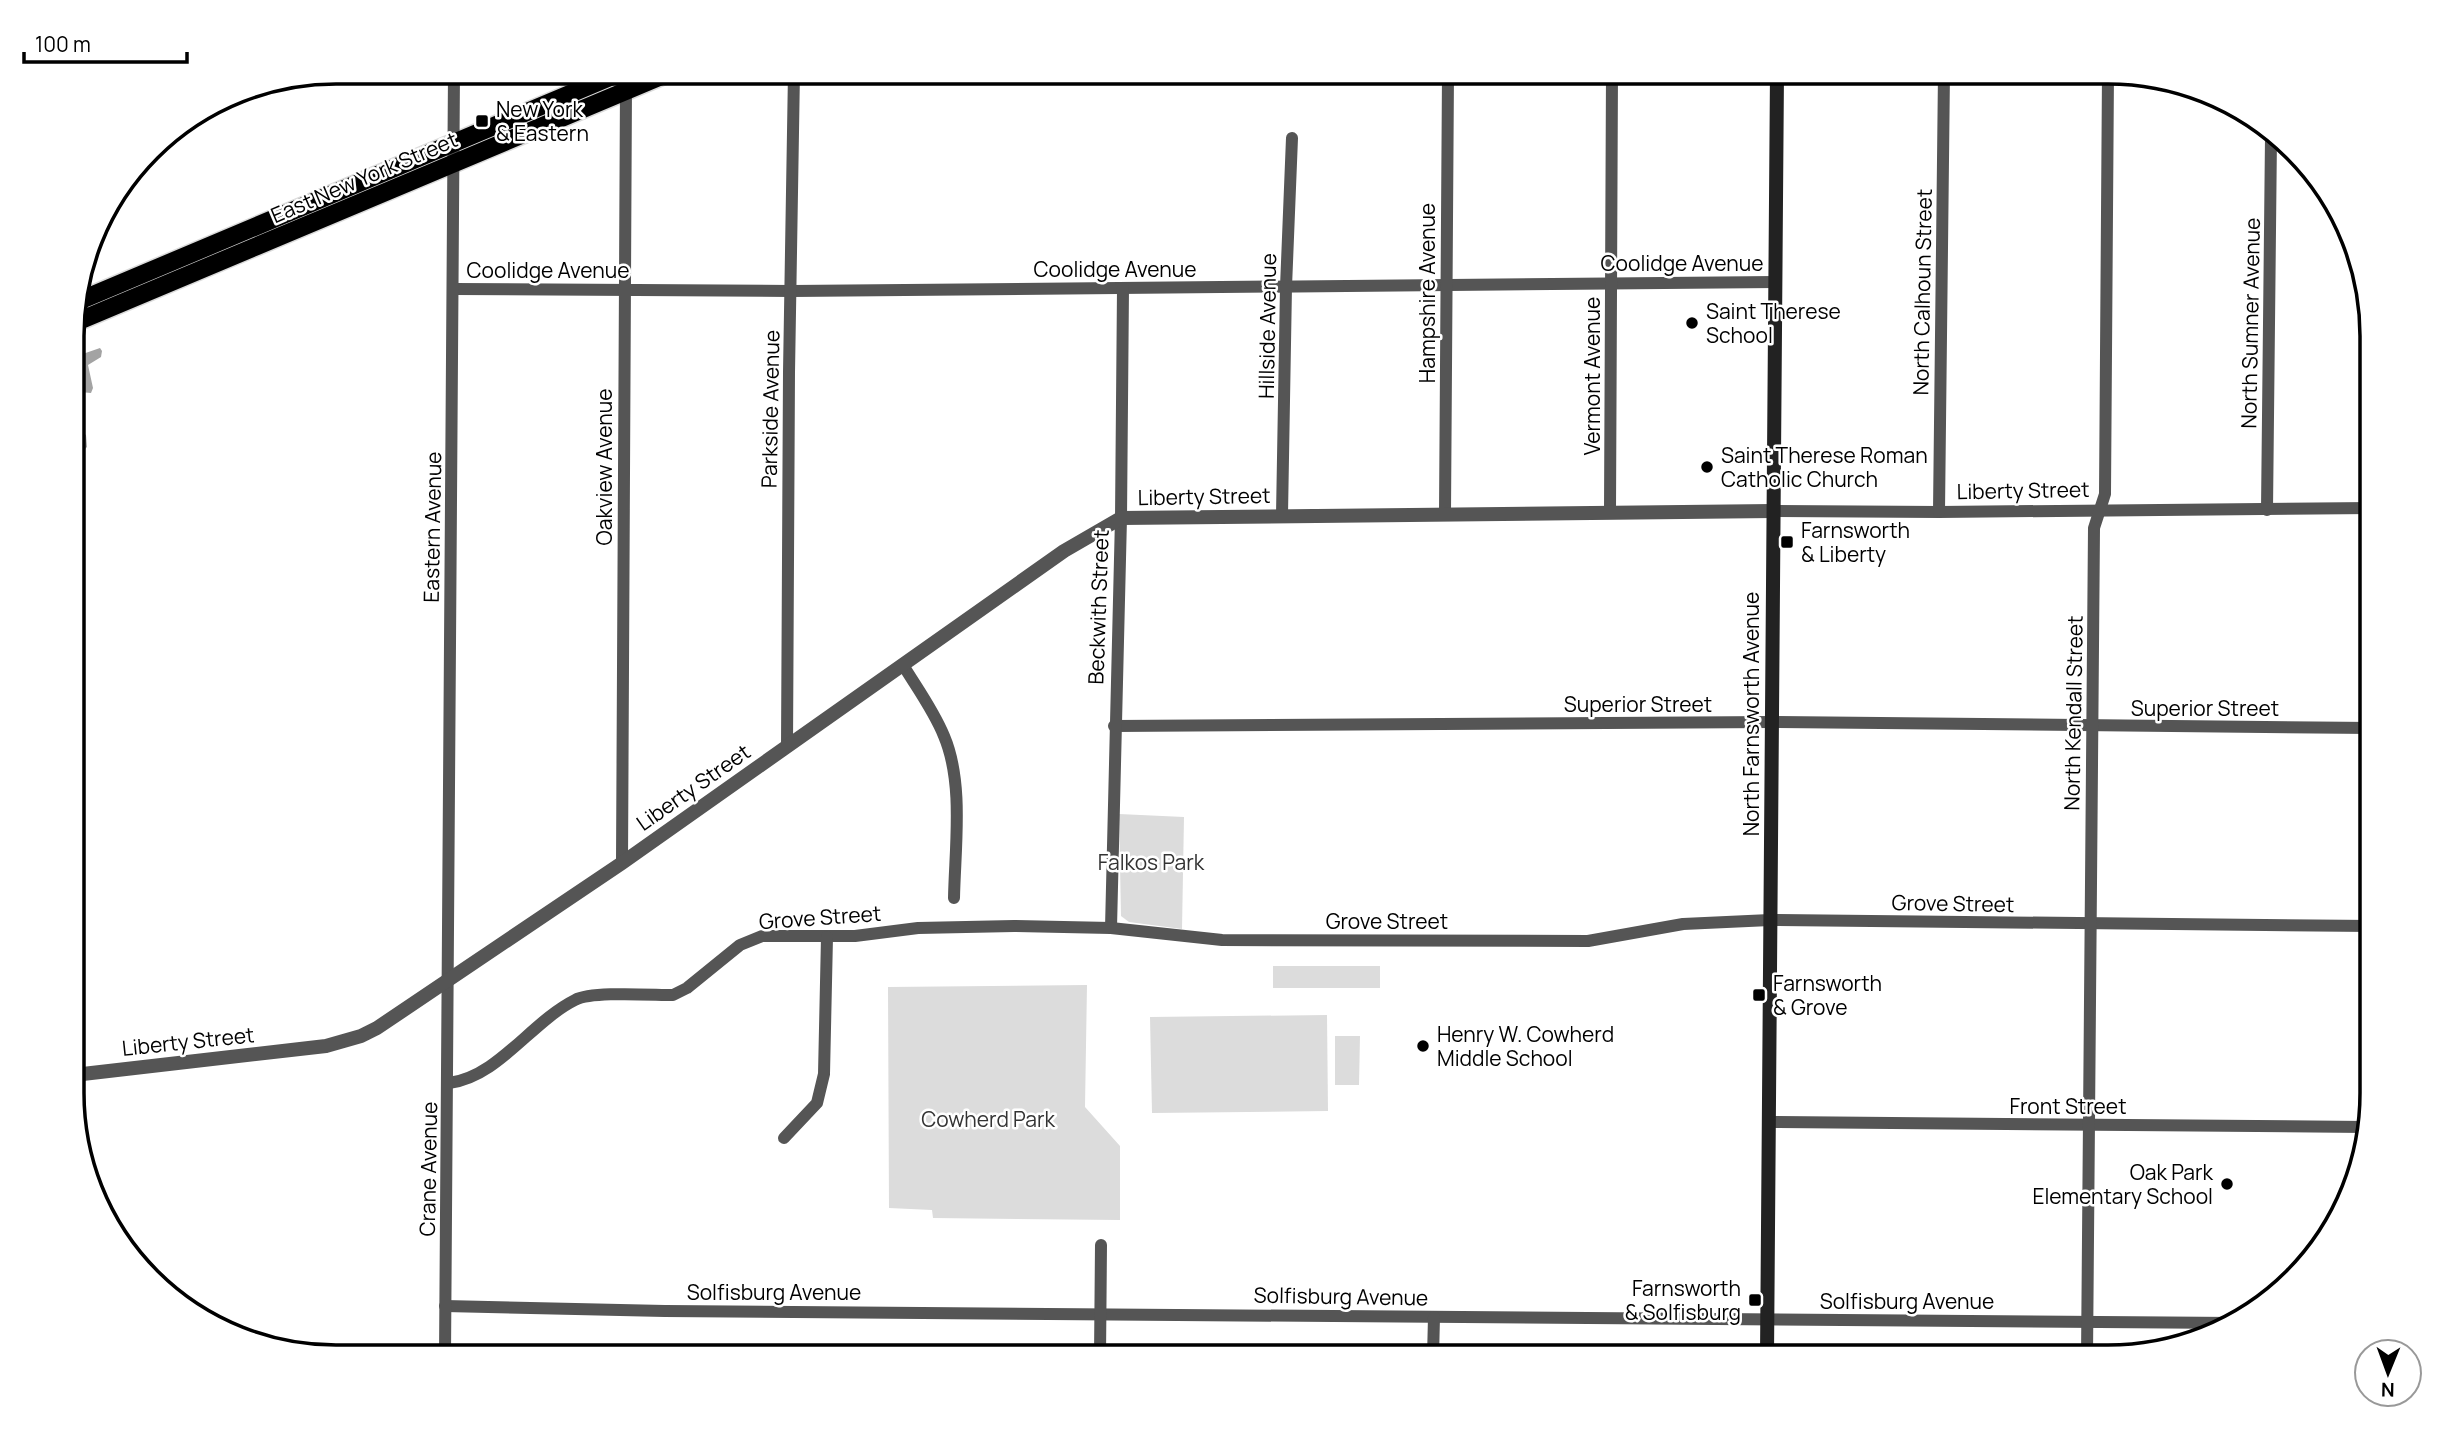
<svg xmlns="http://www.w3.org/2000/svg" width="2444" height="1429" viewBox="0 0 2444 1429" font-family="Manrope,sans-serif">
<rect width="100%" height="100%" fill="#fff"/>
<g fill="#dcdcdc">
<path d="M1119 814 1184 817 1182 929 1129 922 1121 916Z"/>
<rect x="1273" y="966" width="107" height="22"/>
<path d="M1087 985 1085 1107 1120 1146V1220L933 1218 932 1210 889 1208 888 987Z"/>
<path d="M1327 1015 1328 1111 1152 1113 1150 1017Z"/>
<path d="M1335 1036H1360L1359 1085H1335Z"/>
</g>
<g fill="#a3a3a3">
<path d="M100 348 102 351 101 357 88 365 93 388 91 393 80 392 74 387V357Z"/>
<path d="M74 426 86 435 87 447 83 451 74 452Z"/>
</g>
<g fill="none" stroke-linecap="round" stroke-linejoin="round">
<g stroke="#dbdbdb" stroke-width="21">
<g id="primary">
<path d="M74 303 622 72"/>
<path d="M74 323 671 72"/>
</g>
</g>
<g stroke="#555" stroke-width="12">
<path d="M454 289 792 291 1776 282"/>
<path d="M2267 510 2271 137"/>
<path d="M1773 511 1939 512 2372 508"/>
<path d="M1610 512 1612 72"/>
<path d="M1939 512 1944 72"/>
<path d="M1445 513 1448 73"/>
<path d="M1282 515 1286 287 1292 138"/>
<path d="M903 665C917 688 934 711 944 736 964 783 955 847 954 898"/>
<path d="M1114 726 1772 722 2372 728"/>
<path d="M787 747 789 372 794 72"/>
<path d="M622 863 626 86"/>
<path d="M1111 928 1121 518 1123 288"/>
<path d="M449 1083C498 1077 531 1022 575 1000 592 991 651 995 673 995L687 988 740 945 762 936H855L918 928 1014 926 1111 928 1222 940 1588 941 1683 924 1770 920 2372 926"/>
<path d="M1769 1122 2366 1127"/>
<path d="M784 1138 817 1103 824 1074 827 937"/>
<path d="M445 1306 665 1311 2235 1323"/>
<path d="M445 1357 454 72"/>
<path d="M1100 1357 1101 1245"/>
<path d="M1433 1357 1434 1317"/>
<path d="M2087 1357 2094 528 2105 494 2108 72"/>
</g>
<path stroke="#555" stroke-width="14" d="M74 1075 326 1046 361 1036 377 1028 622 863 1064 551 1121 518 1773 511"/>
<path stroke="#222" stroke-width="14" d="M1767 1357 1777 72"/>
<use href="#primary" stroke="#000" stroke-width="18"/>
</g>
<g fill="#000" stroke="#fff" stroke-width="2.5">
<rect x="475" y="114" width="14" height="14" rx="3.5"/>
<circle cx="1692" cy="323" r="7"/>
<circle cx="1707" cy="467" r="7"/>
<rect x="1780" y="535" width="14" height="14" rx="3.5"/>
<rect x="1752" y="988" width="14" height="14" rx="3.5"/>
<circle cx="1423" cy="1046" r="7"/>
<circle cx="2227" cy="1184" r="7"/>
<rect x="1748" y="1293" width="14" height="14" rx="3.5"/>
</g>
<g text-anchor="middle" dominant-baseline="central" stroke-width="5" stroke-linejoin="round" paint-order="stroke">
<g font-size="21" fill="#000" stroke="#fff" text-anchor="start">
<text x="496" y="109">New York<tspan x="496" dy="24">&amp; Eastern</tspan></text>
<text x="1706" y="311">Saint Therese<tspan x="1706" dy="24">School</tspan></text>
<text x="1721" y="455">Saint Therese Roman<tspan x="1721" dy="24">Catholic Church</tspan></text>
<text x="1801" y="530">Farnsworth<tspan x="1801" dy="24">&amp; Liberty</tspan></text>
<text x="1773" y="983">Farnsworth<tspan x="1773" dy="24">&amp; Grove</tspan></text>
<text x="1437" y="1034">Henry W. Cowherd<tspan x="1437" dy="24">Middle School</tspan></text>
<text x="2213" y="1172" text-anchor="end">Oak Park<tspan x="2213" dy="24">Elementary School</tspan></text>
<text x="1741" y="1288" text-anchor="end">Farnsworth<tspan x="1741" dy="24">&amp; Solfisburg</tspan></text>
</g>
<g font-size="21" fill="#000" stroke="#fff">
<text transform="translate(364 177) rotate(-23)">East New York Street</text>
<text x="1682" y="263">Coolidge Avenue</text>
<text x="1115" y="269">Coolidge Avenue</text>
<text x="548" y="270">Coolidge Avenue</text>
<text transform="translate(1922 292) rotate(-89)">North Calhoun Street</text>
<text transform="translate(1427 293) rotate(-90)">Hampshire Avenue</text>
<text transform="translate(2250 323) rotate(-89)">North Sumner Avenue</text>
<text transform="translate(1267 326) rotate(-89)">Hillside Avenue</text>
<text transform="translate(1592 376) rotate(-90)">Vermont Avenue</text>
<text transform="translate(770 409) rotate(-89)">Parkside Avenue</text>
<text transform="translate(604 467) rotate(-90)">Oakview Avenue</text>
<text transform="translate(2023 490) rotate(-1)">Liberty Street</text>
<text transform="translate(1204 496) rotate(-1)">Liberty Street</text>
<text transform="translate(432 527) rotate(-89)">Eastern Avenue</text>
<text transform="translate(1098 607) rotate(-88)">Beckwith Street</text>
<text x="1638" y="704">Superior Street</text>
<text x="2205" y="708">Superior Street</text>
<text transform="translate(2073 713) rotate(-89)">North Kendall Street</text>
<text transform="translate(1751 714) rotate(-90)">North Farnsworth Avenue</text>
<text transform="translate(693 787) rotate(-35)">Liberty Street</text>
<text transform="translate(1953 903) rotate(1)">Grove Street</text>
<text transform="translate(820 917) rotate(-4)">Grove Street</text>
<text x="1387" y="921">Grove Street</text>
<text transform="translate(188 1041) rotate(-6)">Liberty Street</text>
<text x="2068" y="1106">Front Street</text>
<text transform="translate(428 1169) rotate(-89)">Crane Avenue</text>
<text x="774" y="1292">Solfisburg Avenue</text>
<text transform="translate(1341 1296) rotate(1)">Solfisburg Avenue</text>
<text x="1907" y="1301">Solfisburg Avenue</text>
</g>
<g font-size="21" fill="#333" stroke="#fff">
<text x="1151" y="862">Falkos Park</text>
<text x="988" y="1119">Cowherd Park</text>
</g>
</g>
<path d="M0 0H2444V1429H0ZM336 84H2108A252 252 0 0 1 2360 336V1093A252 252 0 0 1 2108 1345H336A252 252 0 0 1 84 1093V336A252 252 0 0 1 336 84Z" fill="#fff" fill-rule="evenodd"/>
<path fill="none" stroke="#000" stroke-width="3.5" d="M336 84H2108A252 252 0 0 1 2360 336V1093A252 252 0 0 1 2108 1345H336A252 252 0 0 1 84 1093V336A252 252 0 0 1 336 84Z"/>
<g transform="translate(2388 1373) rotate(181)"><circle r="33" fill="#ffffff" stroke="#999999" stroke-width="2"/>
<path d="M0-5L12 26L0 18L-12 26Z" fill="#000000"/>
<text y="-10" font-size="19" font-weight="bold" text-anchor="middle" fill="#000000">N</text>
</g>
<path d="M24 52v10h163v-10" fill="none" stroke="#000000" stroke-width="3.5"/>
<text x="35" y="52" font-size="21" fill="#000000" stroke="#ffffff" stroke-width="5" paint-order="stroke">100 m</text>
</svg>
